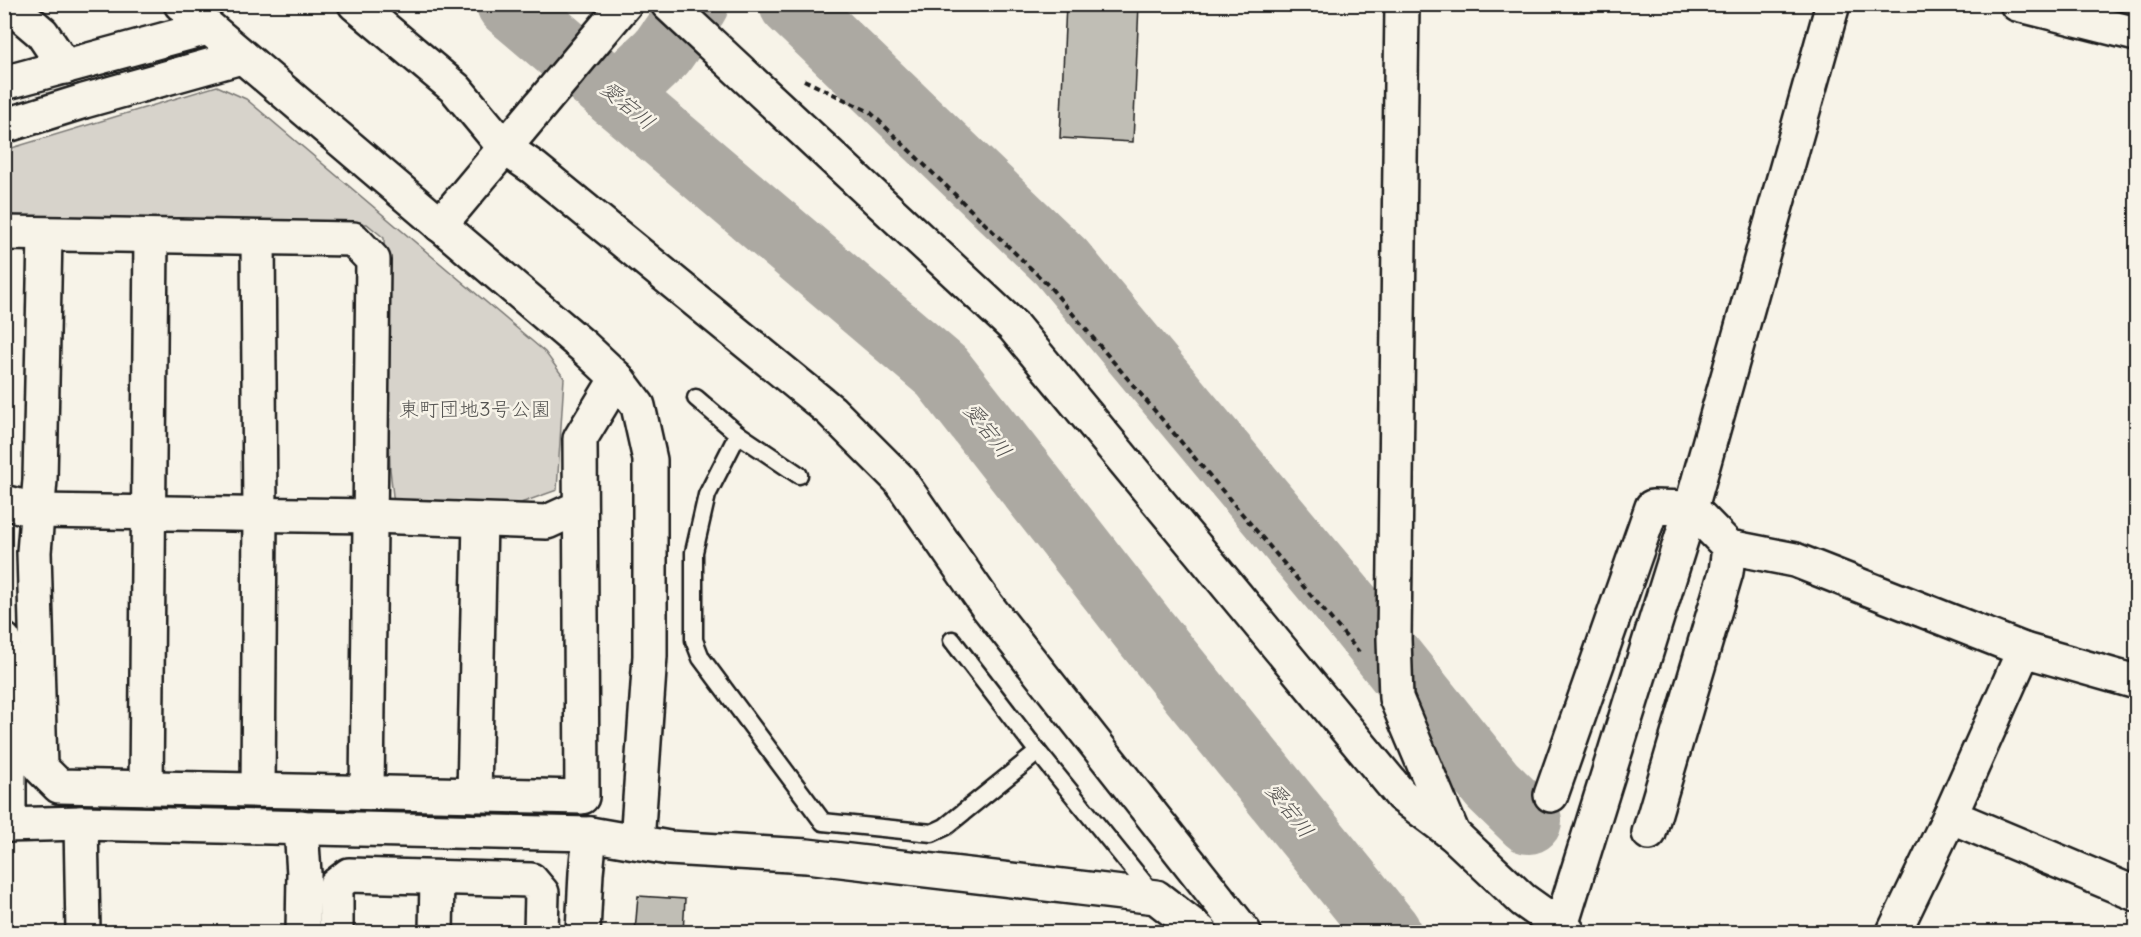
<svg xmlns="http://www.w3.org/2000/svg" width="2141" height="937" viewBox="0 0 2141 937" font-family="Delius,'Klee One',sans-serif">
<rect width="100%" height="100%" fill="#f7f3e8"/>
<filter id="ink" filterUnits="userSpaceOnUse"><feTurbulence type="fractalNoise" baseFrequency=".0167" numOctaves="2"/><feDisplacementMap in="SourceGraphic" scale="12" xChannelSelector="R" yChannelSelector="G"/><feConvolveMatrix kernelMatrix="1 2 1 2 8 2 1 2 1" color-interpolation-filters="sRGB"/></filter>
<g filter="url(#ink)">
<path fill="#d7d3cb" stroke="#7a7874" stroke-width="1.5" d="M217 86 246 99 545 352 564 378 557 490 518 504 394 505 390 469 384 238 367 224 5 218V150Z"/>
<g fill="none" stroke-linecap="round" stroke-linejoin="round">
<g stroke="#aca9a2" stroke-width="66">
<path d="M509 4 942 372 1143 629 1388 932"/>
<path d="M792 4 1061 262 1362 623 1492 785 1529 821"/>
<path d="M616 96 662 52 696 4"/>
</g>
</g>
<g fill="#c0beb5" stroke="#1c1c1c" stroke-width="1.5">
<path d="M1066 4H1139L1133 142 1060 138Z"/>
<path d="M638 896 685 899 683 932H635Z"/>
</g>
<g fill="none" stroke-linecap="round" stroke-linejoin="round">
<g stroke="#1c1c1c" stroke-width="21">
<g id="service">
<path d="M696 398 738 434 799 475"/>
<path d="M738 434 707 495 694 552V640L701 658 823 822 932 833 945 827 1038 752"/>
<path d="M952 640 1038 752 1153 894"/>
</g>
</g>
<g stroke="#1c1c1c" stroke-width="38">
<g id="minor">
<path d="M8 4 42 33 65 67"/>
<path d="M181 4 584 347 617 378 638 406 650 460V656L637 842"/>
<path d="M355 4 456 89 505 148 534 168 831 411 899 479 987 606 1244 932"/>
<path d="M668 4 1013 326 1401 795 1453 834"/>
<path d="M1402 4 1394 639 1396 698 1453 834 1523 900 1568 932"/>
<path d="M2017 4 2136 34"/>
<path d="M4 83 207 28"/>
<path d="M440 225 625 4"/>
<path d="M4 233 353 239 373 260 367 792"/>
<path d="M45 235 40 480 34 552 40 767 59 786 582 797 580 439 617 378"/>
<path d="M258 238 260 514 258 790"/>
<path d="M4 502 38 511 371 516 547 522 580 507"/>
<path d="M4 640 9 715V825"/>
<path d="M146 788 151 237"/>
<path d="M474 795 480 520"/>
<path d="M1551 795 1652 507 1691 508 1729 547 1795 560 2024 650 2136 682"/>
<path d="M1950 816 2136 894"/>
<path d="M81 823 83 932"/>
<path d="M4 825 81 823 590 834 669 848 807 856 1156 897 1201 932"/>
<path d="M301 827 304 874 303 932"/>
<path d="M1649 833 1726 572 1729 547"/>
<path d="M336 932V885L349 875 531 880 542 893 541 932"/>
<path d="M436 932 437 879"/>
<path d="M583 932 586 873 590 834"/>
<path d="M1894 932 1950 816 2024 650"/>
</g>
</g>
<g stroke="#1c1c1c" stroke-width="38">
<g id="tertiary">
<path d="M4 126 84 101 241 57"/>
<path d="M1559 932 1691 508 1833 4"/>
</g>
</g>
<path stroke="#1c1c1c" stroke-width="4" stroke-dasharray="6 4.5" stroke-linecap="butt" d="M804 80 870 112 1050 287 1359 652"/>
<use href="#service" stroke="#f7f3e8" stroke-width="16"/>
<use href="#minor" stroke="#f7f3e8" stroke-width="33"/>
<use href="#tertiary" stroke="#f7f3e8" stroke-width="33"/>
</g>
</g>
<g text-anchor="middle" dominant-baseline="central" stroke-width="5" stroke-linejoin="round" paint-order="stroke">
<g font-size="20" fill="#545351" stroke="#f7f3e8">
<text x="475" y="408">東町団地3号公園</text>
</g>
<g font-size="21" font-style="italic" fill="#565452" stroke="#f7f3e8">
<text transform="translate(628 105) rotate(40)">愛宕川</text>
<text transform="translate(988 430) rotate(52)">愛宕川</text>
<text transform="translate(1290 810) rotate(52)">愛宕川</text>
</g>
</g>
<rect width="2141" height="937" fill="none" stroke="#f7f3e8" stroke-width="24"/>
<rect x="12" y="12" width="2117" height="913" fill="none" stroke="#1c1c1c" stroke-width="2" filter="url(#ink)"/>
</svg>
